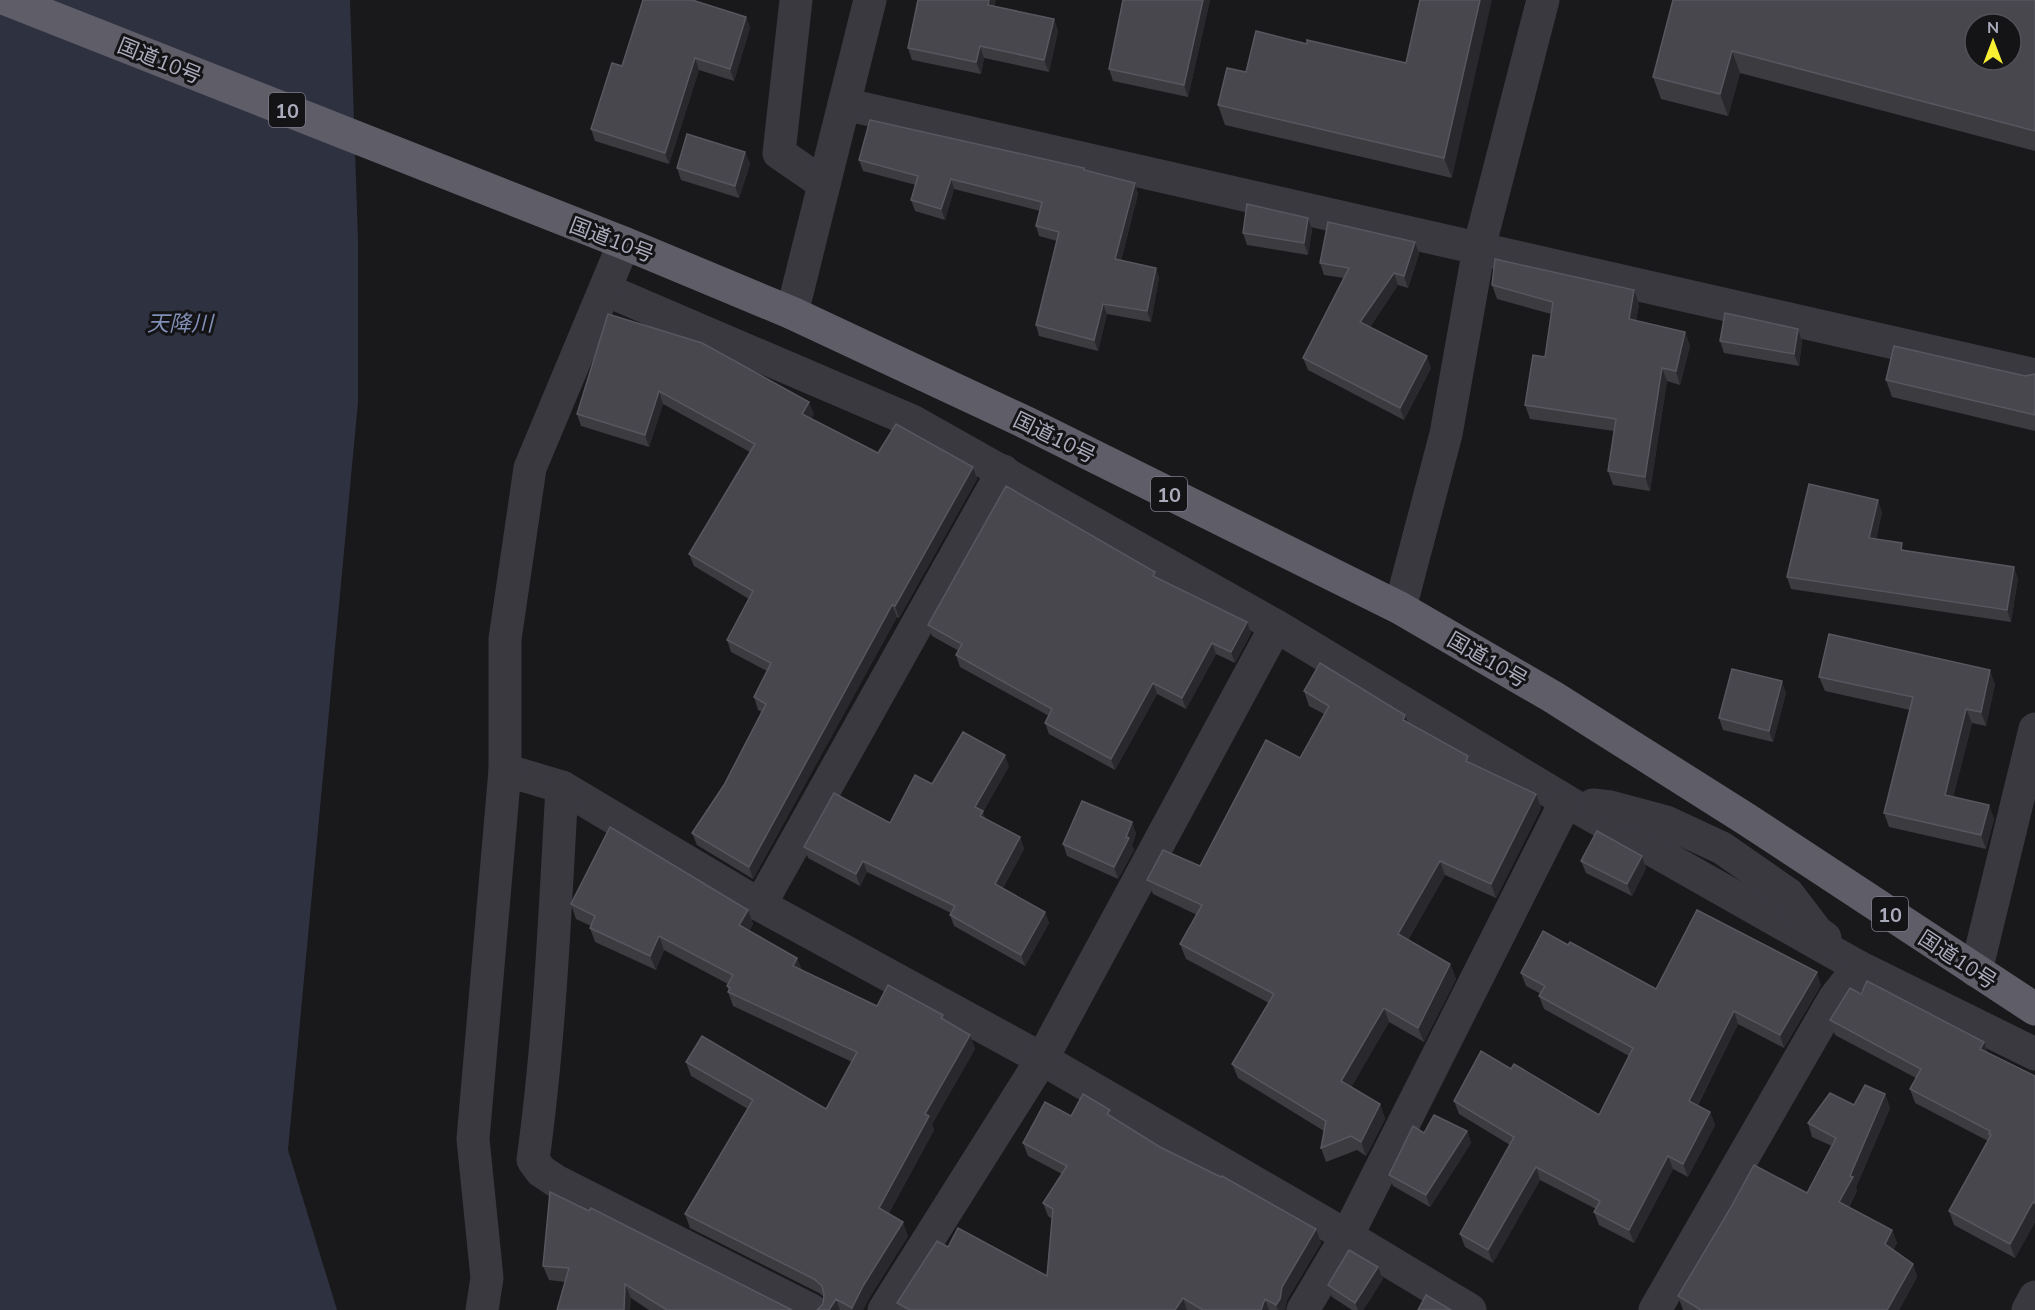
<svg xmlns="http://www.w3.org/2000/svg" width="2035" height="1310" viewBox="0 0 2035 1310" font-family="Mulish,'Noto Sans JP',sans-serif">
<rect width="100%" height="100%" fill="#19181b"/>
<path fill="#2e3240" d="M0 0H350L358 241V402L288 1150 337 1310H0Z"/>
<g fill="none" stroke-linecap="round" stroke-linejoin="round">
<g stroke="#3a3940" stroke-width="33">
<path d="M796 0 779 153 824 184"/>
<path d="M844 104 2035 375"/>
<path d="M606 290 912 421 1276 626 1566 801 1859 967 2035 1054"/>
<path d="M792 313 870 0"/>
<path d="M1400 608 1446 434 1479 248 1543 0"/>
<path d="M505 770 562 787 760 905 1042 1059 1347 1236 1470 1310"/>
<path d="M562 787C555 911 550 1036 533 1160L541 1171 556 1181 811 1310"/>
<path d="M1593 805 1610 807 1666 822 1722 848 1788 894 1817 932 1825 938"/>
<path d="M760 905 1003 471"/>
<path d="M1976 971 2035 729"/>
<path d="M482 1310 487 1278 473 1139 505 770V639L530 468 624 243"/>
<path d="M884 1310 1042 1059 1276 626"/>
<path d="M1303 1310 1347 1236 1566 801"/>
<path d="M1655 1310 1834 999 1859 967"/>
<path d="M2028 1310 2035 1297"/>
</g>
<path stroke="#5e5d68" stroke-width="33" d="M8 0 624 243 792 313 1029 424 1400 608 1553 697 1746 819 2035 1009"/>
</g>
<g fill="#3c3b40">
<path d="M1210 0 1188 97 1113 81 1109 69Z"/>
<path d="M1420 0 1452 178 1225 125 1218 105 1246 72 1307 44 1406 63Z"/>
<path d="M1673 0H2035V151L1740 73 1728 116 1661 99 1653 77Z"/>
<path d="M995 6 1054 19 1058 31 1049 72 984 58 981 74 912 60 908 48Z"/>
<path d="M746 17 750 28 734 81 699 70 669 164 595 141 591 129 622 66Z"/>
<path d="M745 152 750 164 739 198 681 180 677 168Z"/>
<path d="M859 160 1084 168 1085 170 1135 183 1138 194 1121 260 1156 268 1159 278 1151 322 1107 314 1098 351 1039 336 1036 325 1057 241 1039 236 1036 226 1040 211 954 189 945 220 915 211 911 200 916 185 863 171Z"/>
<path d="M1308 218 1312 230 1308 255 1247 245 1243 233Z"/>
<path d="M1415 242 1419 254 1408 288 1398 285 1370 327 1431 368 1404 420 1308 370 1303 358 1344 278 1324 275 1320 263Z"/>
<path d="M1492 285 1639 304 1636 321 1685 332 1690 346 1680 385 1667 381 1650 491 1613 485 1608 471 1614 431 1530 419 1525 405 1545 357 1551 314 1497 299Z"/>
<path d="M608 314 814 414 811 419 878 453 973 467 977 479 899 618 897 617 753 879 697 845 692 833 724 785 762 712 758 710 754 697 767 671 731 652 727 640 749 599 694 566 689 554 750 452 663 404 649 447 581 426 577 414Z"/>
<path d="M1798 329 1802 341 1799 366 1724 353 1720 341Z"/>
<path d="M2035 374V431L1892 397 1886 380 2025 376Z"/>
<path d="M1882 512 1876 539 1905 550 2018 578 2011 622 1791 589 1787 577Z"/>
<path d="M1155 572 1157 578 1251 633 1235 663 1216 654 1186 709 1157 694 1115 770 1049 734 1045 723 1049 716 960 667 956 655 959 651 932 636 928 625Z"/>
<path d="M1819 677 1995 684 1986 726 1972 723 1953 797 1989 805 1994 819 1986 849 1889 827 1884 813 1910 710 1825 691Z"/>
<path d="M1304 691 1405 715 1408 723 1470 763 1536 794 1541 808 1496 898 1445 875 1408 940 1450 964 1456 979 1424 1042 1389 1022 1351 1087 1380 1104 1385 1119 1366 1156 1357 1150 1326 1162 1321 1148 1324 1131 1238 1078 1232 1064 1269 1003 1186 959 1180 944 1197 915 1153 894 1147 880 1200 866 1300 758 1324 714 1309 706Z"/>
<path d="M1786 693 1773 742 1723 730 1719 718Z"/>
<path d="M1009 766 983 812 985 819 1020 837 1024 849 1003 888 1045 912 1049 923 1025 966 954 926 950 915 951 913 867 872 860 886 808 858 804 847 890 823 932 784Z"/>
<path d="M1132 822 1136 834 1132 845 1134 850 1118 879 1067 856 1063 844Z"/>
<path d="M1642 856 1646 868 1632 896 1586 873 1581 861Z"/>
<path d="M571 904 748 910 753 924 749 931 797 958 802 971 877 1006 943 1015 945 1020 970 1035 975 1049 932 1124 934 1130 889 1213 908 1236 868 1300 863 1310H829L823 1304 824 1297 819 1293 690 1228 685 1214 748 1109 691 1076 686 1062 826 1109 852 1062 733 1006 728 992 729 991 727 986 728 984 664 950 656 970 595 942 590 928 591 926 576 919Z"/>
<path d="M1568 945 1656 989 1821 985 1784 1048 1738 1024 1698 1105 1710 1112 1715 1125 1688 1177 1673 1169 1634 1243 1599 1225 1594 1212 1596 1209 1540 1180 1493 1263 1465 1247 1460 1234 1510 1145 1459 1114 1454 1101 1511 1069 1599 1115 1629 1056 1544 1009 1539 996 1541 994 1526 986 1521 973Z"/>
<path d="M1830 1020 1988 1053 2035 1076V1222L2015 1258 1954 1225 1949 1211 1988 1141 1915 1103 1910 1089 1916 1078 1835 1035Z"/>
<path d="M1885 1094 1890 1108 1856 1187 1857 1191 1849 1207 1892 1230 1897 1243 1893 1250 1913 1264 1917 1277 1899 1310H1683L1678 1296 1807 1193 1832 1146 1812 1137 1808 1123 1854 1105Z"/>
<path d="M1071 1116 1113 1117 1160 1147 1316 1229 1321 1243 1287 1300 1285 1310H900L897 1303 948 1247 1047 1276 1052 1219 1048 1216 1043 1203 1062 1174 1028 1156 1023 1143Z"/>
<path d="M1467 1131 1471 1143 1430 1207 1393 1186 1389 1175 1424 1133Z"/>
<path d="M589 1211 792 1310H649L631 1298 565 1282 549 1280 543 1266Z"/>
<path d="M1378 1267 1383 1279 1363 1310H1352L1332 1297 1328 1285Z"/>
</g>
<g fill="#29282c">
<path d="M989 0H996L993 17 988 5Z"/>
<path d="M1203 0H1210L1188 97 1184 85Z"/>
<path d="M1480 0H1492L1452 178 1444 158Z"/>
<path d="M746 17 750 28 734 81 730 69Z"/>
<path d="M1054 19 1058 31 1049 72 1044 60Z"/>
<path d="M980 46 984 58 981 74 976 62Z"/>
<path d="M1732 51 1740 73 1728 116 1720 94Z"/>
<path d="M695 58 699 70 669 164 665 153Z"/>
<path d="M745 152 750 164 739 198 735 186Z"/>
<path d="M951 179 954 189 945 220 941 209Z"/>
<path d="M1135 183 1138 194 1119 270 1115 259Z"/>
<path d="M1308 218 1312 230 1308 255 1304 243Z"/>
<path d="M1415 242 1419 254 1408 288 1404 276Z"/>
<path d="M1156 268 1159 278 1151 322 1147 311Z"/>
<path d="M1394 273 1398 285 1365 334 1360 322Z"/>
<path d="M1634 290 1639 304 1634 333 1629 319Z"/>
<path d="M1103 304 1107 314 1098 351 1094 340Z"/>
<path d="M1798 329 1802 341 1799 366 1794 354Z"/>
<path d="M1685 332 1690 346 1680 385 1676 371Z"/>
<path d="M1427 356 1431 368 1404 420 1400 408Z"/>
<path d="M1662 368 1667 381 1650 491 1645 477Z"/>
<path d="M659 391 663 404 649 447 645 435Z"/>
<path d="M809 402 814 414 807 427 802 414Z"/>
<path d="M973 467 977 479 899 618 895 606Z"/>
<path d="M1878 500 1882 512 1873 550 1869 538Z"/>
<path d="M2014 567 2018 578 2011 622 2007 610Z"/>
<path d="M892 605 897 617 753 879 749 867Z"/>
<path d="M1247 622 1251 633 1235 663 1231 652Z"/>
<path d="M1212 643 1216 654 1186 709 1182 698Z"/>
<path d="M1990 670 1995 684 1986 726 1981 712Z"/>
<path d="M1782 681 1786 693 1773 742 1769 731Z"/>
<path d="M1153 683 1157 694 1115 770 1111 759Z"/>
<path d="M1966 709 1972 723 1950 809 1945 795Z"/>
<path d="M1405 715 1411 729 1403 720Z"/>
<path d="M1005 755 1009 766 983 812 987 822 984 827 975 807Z"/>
<path d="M1536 794 1541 808 1496 898 1491 884Z"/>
<path d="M1989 805 1994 819 1986 849 1981 835Z"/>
<path d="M1132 822 1136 834 1132 845 1134 850 1118 879 1114 867Z"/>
<path d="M1020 837 1024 849 999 895 995 884Z"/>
<path d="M1642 856 1646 868 1632 896 1627 884Z"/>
<path d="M863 861 867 872 860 886 856 874Z"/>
<path d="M1440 861 1445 875 1403 948 1398 934Z"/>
<path d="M748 910 753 924 745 939 739 925Z"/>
<path d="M1045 912 1049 923 1025 966 1021 955Z"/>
<path d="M659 936 664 950 656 970 650 956Z"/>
<path d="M797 958 803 972 793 966Z"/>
<path d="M1450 964 1456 979 1424 1042 1418 1028Z"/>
<path d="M1817 972 1821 985 1784 1048 1780 1035Z"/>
<path d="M1384 1008 1389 1022 1347 1095 1341 1081Z"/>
<path d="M1734 1011 1738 1024 1693 1114 1689 1101Z"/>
<path d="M970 1035 975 1049 932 1124 934 1130 884 1222 879 1208 925 1114Z"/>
<path d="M1984 1042 1989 1056 1980 1049Z"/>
<path d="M1885 1094 1890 1108 1856 1187 1857 1191 1844 1215 1839 1202Z"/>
<path d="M1380 1104 1385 1119 1366 1156 1361 1142Z"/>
<path d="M1710 1112 1715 1125 1688 1177 1683 1164Z"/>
<path d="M1467 1131 1471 1143 1430 1207 1426 1195Z"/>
<path d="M1668 1156 1673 1169 1634 1243 1629 1230Z"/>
<path d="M1536 1167 1540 1180 1493 1263 1488 1250Z"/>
<path d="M2033 1202 2035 1206V1222L2015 1258 2010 1244Z"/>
<path d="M903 1222 908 1236 868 1300 863 1310H853L852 1308 863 1286Z"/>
<path d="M1316 1229 1321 1243 1287 1300 1285 1310H1278L1276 1305 1282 1287Z"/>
<path d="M1892 1230 1897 1243 1890 1257 1885 1244Z"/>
<path d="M1913 1264 1917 1277 1899 1310H1887Z"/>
<path d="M1378 1267 1383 1279 1363 1310H1358L1355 1303Z"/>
<path d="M625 1284 631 1298 630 1310H624Z"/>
<path d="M1183 1298 1187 1310H1175Z"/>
<path d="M836 1299 840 1310H829Z"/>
<path d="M1265 1299 1269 1310H1261Z"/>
</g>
<g fill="#48474d" stroke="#57575f" stroke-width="1.5" fill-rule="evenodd">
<path d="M643 0H692L746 17 730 69 695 58 665 153 591 129 612 63 622 66Z"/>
<path d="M918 0H989L988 5 1054 19 1044 60 980 46 976 62 908 48Z"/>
<path d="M1123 0H1203L1184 85 1109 69Z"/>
<path d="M1420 0H1480L1444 158 1218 105 1227 68 1246 72 1256 31 1307 44V40L1406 63Z"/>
<path d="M1673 0H2035V131L1732 51 1720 94 1653 77ZM1975 24H2011V60H1975Z"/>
<path d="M870 120 1084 168V170L1135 183 1115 259 1156 268 1147 311 1103 304 1094 340 1036 325 1059 232 1036 226 1042 202 951 179 941 209 911 200 918 176 859 160Z"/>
<path d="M687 134 745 152 735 186 677 168Z"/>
<path d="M1247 204 1308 218 1304 243 1243 233Z"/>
<path d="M1328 222 1415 242 1404 276 1394 273 1360 322 1427 356 1400 408 1303 358 1349 268 1320 263Z"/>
<path d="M1495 259 1634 290 1629 319 1685 332 1676 371 1662 368 1645 477 1608 471 1616 419 1525 405 1533 355 1545 357 1553 302 1492 285Z"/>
<path d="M1725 313 1798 329 1794 354 1720 341Z"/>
<path d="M608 314 702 343 809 402 802 414 878 453 896 424 973 467 895 606 892 605 749 867 692 833 724 785 766 704 754 697 771 663 727 640 753 591 689 554 755 444 659 391 645 435 577 414Z"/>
<path d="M1894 346 2025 376 2035 374V415L1886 380Z"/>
<path d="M1809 484 1878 500 1869 538 1902 543 1901 550 2014 567 2007 610 1787 577Z"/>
<path d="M1006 486 1155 572 1153 576 1247 622 1231 652 1212 643 1182 698 1153 683 1111 759 1045 723 1052 709 956 655 962 644 928 625Z"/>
<path d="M1829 634 1990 670 1981 712 1966 709 1945 795 1989 805 1981 835 1884 813 1913 697 1819 677Z"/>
<path d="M1320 663 1405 715 1403 720 1468 756 1466 761 1536 794 1491 884 1440 861 1398 934 1450 964 1418 1028 1384 1008 1341 1081 1380 1104 1361 1142 1351 1136 1321 1148 1326 1121 1232 1064 1274 994 1180 944 1202 905 1147 880 1163 850 1200 866 1266 740 1300 758 1329 706 1304 691Z"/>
<path d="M1732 669 1782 681 1769 731 1719 718Z"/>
<path d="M963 732 1005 755 975 807 983 811 980 816 1020 837 995 884 1045 912 1021 955 950 915 955 906 863 861 856 874 804 847 834 793 890 823 915 775 932 784Z"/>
<path d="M1082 801 1132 822 1126 837 1129 838 1114 867 1063 844Z"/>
<path d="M610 827 748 910 739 925 797 958 793 966 877 1006 888 985 943 1015 941 1018 970 1035 925 1114 929 1116 879 1208 903 1222 863 1286 852 1308 836 1299 829 1310H817L823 1304 824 1294 822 1286 814 1279 685 1214 753 1100 686 1062 702 1036 826 1109 857 1052 728 992 730 988 727 986 733 975 659 936 650 956 590 928 595 916 571 904Z"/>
<path d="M1597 831 1642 856 1627 884 1581 861Z"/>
<path d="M1697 910 1817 972 1780 1035 1734 1011 1689 1101 1710 1112 1683 1164 1668 1156 1629 1230 1594 1212 1600 1201 1536 1167 1488 1250 1460 1234 1514 1137 1454 1101 1481 1051 1511 1069 1514 1064 1599 1115 1633 1048 1539 996 1545 986 1521 973 1543 931 1568 945 1570 942 1656 989Z"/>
<path d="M1867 981 1984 1042 1980 1049 2035 1076V1203L2033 1202 2010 1244 1949 1211 1991 1135 1989 1134 1990 1131 1910 1089 1921 1069 1830 1020 1850 988 1861 994Z"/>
<path d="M1865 1085 1885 1094 1850 1176 1853 1177 1839 1202 1892 1230 1885 1244 1913 1264 1887 1310H1701L1678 1296 1730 1209 1754 1165 1807 1193 1836 1138 1808 1123 1830 1093 1854 1105Z"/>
<path d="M1083 1094 1110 1110 1107 1114 1160 1147 1221 1177 1222 1176 1316 1229 1282 1287 1280 1299 1276 1305 1265 1299 1261 1310H1203L1183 1298 1175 1310H910L897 1303 937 1241 948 1247 958 1228 1047 1276 1053 1209 1043 1203 1067 1166 1023 1143 1045 1102 1071 1116Z"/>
<path d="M1434 1115 1467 1131 1426 1195 1389 1175 1413 1126 1424 1133Z"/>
<path d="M550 1192 589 1211 591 1208 792 1310H667L625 1284 624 1310H557L569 1268 543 1266Z"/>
<path d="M1349 1250 1378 1267 1355 1303 1328 1285Z"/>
<path d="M1426 1295 1451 1310H1418Z"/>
</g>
<g text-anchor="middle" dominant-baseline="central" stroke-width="6" stroke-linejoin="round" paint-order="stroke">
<g fill="#141316" stroke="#7d7d8a" stroke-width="1.5">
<rect x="269" y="93" width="36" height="34" rx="4.5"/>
<rect x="1151" y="477" width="36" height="34" rx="4.5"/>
<rect x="1872" y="897" width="36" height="34" rx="4.5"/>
</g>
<g font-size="20" font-weight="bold" fill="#aaabbb">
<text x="287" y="110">10</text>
<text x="1169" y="494">10</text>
<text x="1890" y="914">10</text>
</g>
<g font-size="21" fill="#aaabbb" stroke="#141316">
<text transform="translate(160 60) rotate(22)">国道10号</text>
<text transform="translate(612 239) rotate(21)">国道10号</text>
<text transform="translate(1055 437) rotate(26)">国道10号</text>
<text transform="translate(1488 659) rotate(30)">国道10号</text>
<text transform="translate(1958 959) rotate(33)">国道10号</text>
</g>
<g font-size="22" font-style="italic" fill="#818eb6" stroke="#141316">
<text x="180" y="323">天降川</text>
</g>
</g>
<g transform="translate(1993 42)"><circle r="28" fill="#141316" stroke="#505058" stroke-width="1.5"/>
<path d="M0-4.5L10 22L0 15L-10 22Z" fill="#f8ef34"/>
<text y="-9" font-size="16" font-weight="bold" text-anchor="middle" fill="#aaabbb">N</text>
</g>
</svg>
